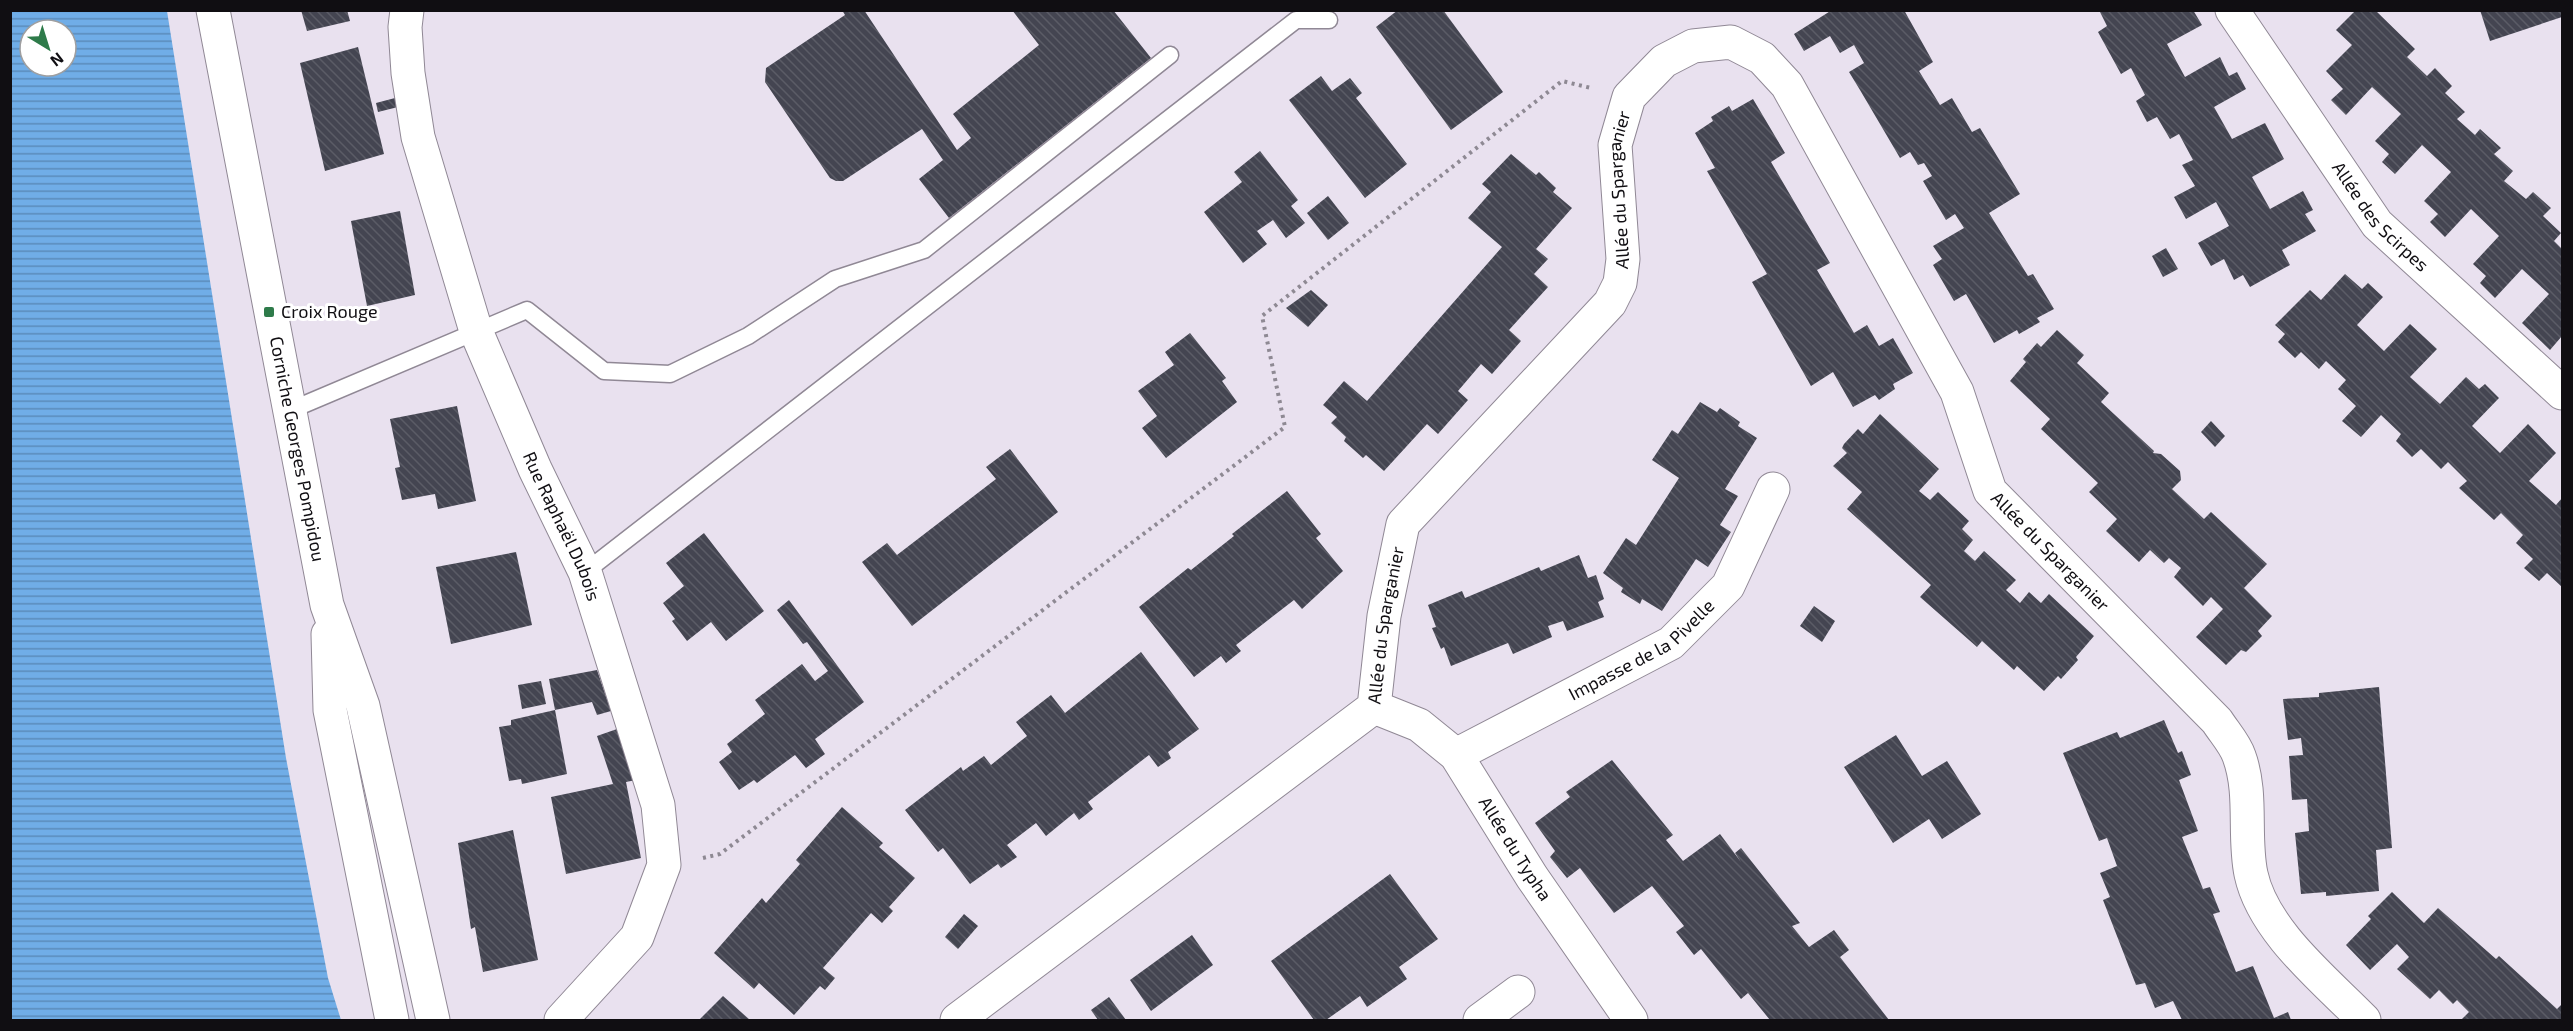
<svg xmlns="http://www.w3.org/2000/svg" width="2573" height="1031" viewBox="0 0 2573 1031" font-family="'Exo 2',sans-serif">
	<style>
		.water { fill: url(#water-rules); fill-rule: evenodd }
		.building { fill: url(#building-back-hatch) }
		.lines { fill: none; stroke-linecap: round; stroke-linejoin: round }
		.service-casing { stroke: #908895; stroke-width: 19 }
		.minor-casing { stroke: #908895; stroke-width: 35 }
		.secondary-casing { stroke: #908895; stroke-width: 35 }
		.path { stroke: #8e8993; stroke-width: 4; stroke-dasharray: 3 4.5; stroke-linecap: butt }
		.service { stroke: #fff; stroke-width: 16 }
		.minor { stroke: #fff; stroke-width: 33 }
		.secondary { stroke: #fff; stroke-width: 33 }
		.poi-dot { fill: #2e7b4a; stroke: #fff; stroke-width: 2 }
		.labels { text-anchor: middle; stroke-width: 6; stroke-linejoin: round; paint-order: stroke }
		.street-label { font-size: 18px; fill: #100e12; stroke: #fff }
		.poi-label { font-size: 18px; fill: #100e12; stroke: #fff; text-anchor: start }
	</style>
	<defs>
		<pattern id="water-rules" width="6" height="5" patternUnits="userSpaceOnUse" patternTransform="scale(1.5)"><rect width="6" height="5" fill="#70ade7"/><path d="M0 2.5h6" fill="none" stroke="#5b8bba"/></pattern>
		<pattern id="building-back-hatch" width="6" height="6" patternUnits="userSpaceOnUse" patternTransform="scale(1.5)"><rect width="6" height="6" fill="#444551"/><path d="M-1 5l2 2M0 0l6 6M5-1l2 2" fill="none" stroke="#5b5c66"/></pattern>
	</defs>
	<rect width="100%" height="100%" fill="#e9e1ef"/>
	<path class="water" d="M10,11H167L286,758L328,978L341,1020H11ZM30,30H66V66H30Z"/>
	<g class="building">
		<path d="M301,10H347L350,21L307,31Z"/>
		<path d="M842,10H864L957,150L971,138L953,114L1039,45L1012,10H1113L1151,58L949,218L919,179L943,160L922,129L843,181H836L830,178L765,82L766,68L845,15Z"/>
		<path d="M1398,10H1443L1503,92L1451,130L1376,27Z"/>
		<path d="M1832,10H1904L1933,62L1919,71L1940,105L1952,98L1972,132L1980,128L2020,194L1989,213L2028,276L2033,274L2054,309L2037,318L2040,322L2019,334L2017,330L1994,343L1966,294L1954,301L1933,265L1942,259L1933,246L1964,228L1955,214L1946,220L1923,181L1932,176L1924,163L1918,165L1910,152L1900,158L1860,90L1849,72L1864,63L1854,45L1840,53L1830,36L1804,51L1794,34Z"/>
		<path d="M2099,10H2193L2202,25L2167,44L2185,77L2220,57L2229,76L2237,72L2246,89L2214,107L2232,139L2265,123L2284,159L2252,177L2270,209L2303,191L2313,210L2305,214L2316,231L2282,250L2290,265L2250,287L2243,275L2234,280L2224,259L2211,266L2198,243L2229,226L2216,202L2186,219L2174,197L2195,186L2182,165L2193,160L2179,134L2170,139L2157,117L2147,122L2136,101L2145,95L2131,68L2121,74L2098,32L2107,26Z"/>
		<path d="M2356,10H2375L2415,49L2407,57L2427,76L2435,68L2452,86L2445,93L2465,112L2457,119L2475,135L2480,129L2501,148L2494,154L2513,171L2504,181L2526,199L2533,192L2551,208L2543,216L2561,233L2554,241L2562,249V336L2550,350L2522,323L2549,294L2522,269L2495,298L2480,283L2486,276L2473,264L2499,236L2471,209L2445,237L2430,222L2438,214L2424,201L2451,172L2422,145L2395,174L2382,162L2389,154L2375,141L2401,114L2372,87L2346,115L2331,100L2343,89L2326,71L2352,45L2336,30Z"/>
		<path d="M2480,10H2562V17L2490,41Z"/>
		<path d="M358,47L384,154L325,171L300,63Z"/>
		<path d="M1321,76L1332,91L1350,78L1362,93L1356,98L1407,164L1365,198L1289,100Z"/>
		<path d="M395,98L398,107L378,112L376,103Z"/>
		<path d="M1753,99L1785,153L1771,162L1830,263L1817,270L1854,333L1867,325L1879,346L1893,338L1913,373L1893,384L1895,389L1879,400L1875,395L1853,407L1833,372L1811,386L1752,282L1767,274L1707,171L1715,168L1695,133L1713,121L1711,117L1729,106L1732,111Z"/>
		<path d="M1260,151L1298,200L1291,206L1305,223L1286,238L1273,220L1257,231L1267,244L1243,263L1204,212L1242,182L1234,172Z"/>
		<path d="M1511,154L1536,175L1539,172L1556,188L1553,192L1572,208L1536,249L1548,259L1534,274L1548,287L1509,330L1521,341L1492,374L1481,364L1458,391L1468,400L1438,434L1427,424L1384,471L1366,455L1363,458L1344,441L1346,437L1331,423L1337,417L1323,405L1344,381L1367,401L1502,247L1468,218L1491,192L1482,184Z"/>
		<path d="M1328,196L1349,223L1328,240L1307,213Z"/>
		<path d="M400,211L415,295L367,306L351,221Z"/>
		<path d="M2166,248L2178,269L2163,277L2152,256Z"/>
		<path d="M2345,274L2362,289L2368,283L2383,297L2357,325L2384,351L2410,324L2437,349L2410,377L2440,404L2466,377L2479,389L2485,384L2499,398L2472,426L2500,453L2528,424L2556,453L2529,481L2556,505L2562,498V587L2547,573L2539,581L2524,568L2533,559L2516,543L2523,535L2501,513L2494,520L2459,488L2467,481L2448,462L2441,469L2421,449L2412,457L2396,441L2401,434L2381,415L2361,437L2342,421L2356,406L2338,389L2346,380L2326,361L2319,369L2301,352L2295,358L2278,342L2285,334L2275,325L2310,290L2321,300Z"/>
		<path d="M1311,290L1328,305L1308,327L1286,308Z"/>
		<path d="M2057,330L2084,355L2077,363L2109,393L2101,402L2154,451L2153,453L2161,454L2180,471L2181,480L2172,489L2204,519L2211,512L2267,564L2244,588L2272,616L2258,631L2262,636L2246,652L2241,650L2226,665L2196,637L2223,609L2211,597L2203,606L2174,577L2181,568L2169,558L2164,563L2150,550L2139,562L2106,531L2117,519L2089,492L2098,483L2041,429L2050,419L2010,381L2026,362L2023,359L2037,343L2041,347Z"/>
		<path d="M1190,333L1226,378L1222,381L1237,402L1166,458L1142,428L1157,416L1138,391L1174,365L1165,352Z"/>
		<path d="M1700,402L1717,412L1720,408L1740,422L1738,426L1757,438L1725,489L1738,496L1720,525L1731,532L1708,567L1696,559L1662,611L1642,599L1640,604L1621,592L1623,588L1603,573L1626,538L1636,545L1679,478L1652,460L1672,430L1678,434Z"/>
		<path d="M457,406L476,501L438,509L435,494L402,500L395,468L400,467L390,419Z"/>
		<path d="M1880,414L1939,469L1919,491L1930,500L1938,492L1969,521L1962,529L1973,540L1964,551L1975,561L1984,551L2016,580L2006,590L2020,603L2029,592L2041,603L2049,594L2094,636L2076,657L2078,660L2061,679L2058,676L2044,691L2017,666L2014,670L1982,641L1977,647L1920,597L1931,585L1847,509L1862,492L1833,466L1847,453L1842,448L1844,444L1858,429L1863,434Z"/>
		<path d="M2211,421L2225,436L2215,447L2201,432Z"/>
		<path d="M1010,449L1058,512L912,626L862,562L887,543L897,555L996,479L986,467Z"/>
		<path d="M1287,491L1321,534L1316,538L1343,571L1302,609L1294,600L1236,645L1241,651L1226,663L1221,656L1194,677L1139,607L1188,568L1191,570L1234,536L1232,534Z"/>
		<path d="M704,533L764,611L726,641L711,622L687,641L672,621L675,619L663,603L684,586L666,563Z"/>
		<path d="M516,552L532,625L451,644L436,567Z"/>
		<path d="M1579,555L1588,578L1596,575L1604,599L1598,602L1604,617L1567,631L1563,621L1548,626L1552,637L1513,654L1508,643L1451,666L1444,647L1441,649L1432,628L1436,627L1428,605L1462,591L1465,598L1539,567L1541,571Z"/>
		<path d="M789,600L864,702L815,739L825,754L806,768L795,755L757,783L754,780L739,790L719,762L732,752L727,744L765,714L755,700L802,664L815,681L828,671L807,642L803,644L777,610Z"/>
		<path d="M1814,606L1835,621L1822,642L1800,626Z"/>
		<path d="M1141,652L1199,729L1168,752L1171,758L1158,767L1149,755L1088,802L1093,809L1079,820L1074,813L1046,836L1036,823L1007,845L1017,857L1001,868L998,864L970,884L943,848L938,852L905,810L961,767L963,771L984,756L991,765L1027,736L1016,722L1051,695L1065,713Z"/>
		<path d="M597,670L611,711L597,715L592,702L555,710L549,679Z"/>
		<path d="M541,681L546,704L522,709L518,685Z"/>
		<path d="M2379,687L2392,848L2376,850L2379,891L2326,896V892L2301,894L2295,833L2309,831L2307,799L2292,800L2289,756L2303,755L2301,738L2288,740L2283,699L2319,697V693Z"/>
		<path d="M555,710L567,774L522,784L521,779L509,781L499,727L511,725V720Z"/>
		<path d="M2164,720L2178,753L2182,751L2191,775L2179,780L2198,831L2182,837L2203,889L2210,887L2220,912L2213,914L2236,972L2253,966L2274,1018L2288,1012L2291,1020H2182L2173,1001L2155,1008L2145,983L2136,985L2103,900L2110,897L2100,873L2117,866L2107,838L2099,841L2063,753L2117,732L2120,738Z"/>
		<path d="M617,729L636,780L626,782L641,858L566,874L551,797L613,784L597,736Z"/>
		<path d="M1896,735L1922,776L1947,761L1981,814L1942,839L1929,819L1893,843L1844,767Z"/>
		<path d="M1612,760L1673,835L1666,840L1683,861L1720,834L1741,862L1735,853L1741,848L1800,923L1792,926L1809,947L1834,930L1849,950L1840,957L1889,1020H1770L1748,993L1741,999L1701,949L1694,955L1676,932L1684,926L1652,886L1614,913L1580,868L1567,878L1550,857L1555,851L1535,823L1570,797L1566,792Z"/>
		<path d="M842,807L883,843L879,847L915,878L889,907L893,911L882,923L871,913L823,968L835,978L825,990L820,986L794,1015L759,983L754,989L714,953L762,898L766,903L800,864L796,860Z"/>
		<path d="M513,830L538,960L483,972L475,927L471,929L458,843Z"/>
		<path d="M1390,874L1438,939L1399,967L1407,979L1367,1007L1360,996L1326,1020H1314L1271,961Z"/>
		<path d="M2392,892L2424,923L2438,908L2496,959L2499,956L2557,1009L2562,1004V1020H2461L2469,1012L2457,1000L2453,1004L2439,990L2430,999L2397,969L2409,957L2397,944L2370,970L2346,945L2371,919L2368,916Z"/>
		<path d="M964,914L978,926L958,949L945,937Z"/>
		<path d="M1192,935L1213,965L1151,1011L1130,980Z"/>
		<path d="M723,996L750,1020H699Z"/>
		<path d="M1109,997L1126,1020H1098L1091,1010Z"/>
	</g>
	<g class="lines">
		<defs>
			<g id="service">
				<path d="M291,410L527,310L604,371L670,374L748,336L835,279L924,250L1170,55"/>
				<path d="M585,572L1296,20H1329"/>
			</g>
			<g id="minor">
				<path id="s1" d="M407,10L405,27L408,73L418,137L476,331L535,469L585,572L658,805L664,865L637,937L561,1020"/>
				<path id="s2" d="M2232,10L2377,224L2562,393"/>
				<path id="s3" d="M1374,707L1419,725L1456,755L1532,877L1631,1020"/>
				<path id="s4" d="M1456,755L1671,643L1728,586L1773,489"/>
				<path id="s5" d="M957,1020L1374,707L1384,616L1403,524L1610,303L1620,283L1623,259L1615,145L1629,97L1664,61L1693,46L1731,42L1762,58L1787,85L1957,392L1990,491L2217,721C2224,732 2235,744 2239,756C2253,794 2243,836 2251,874C2263,931 2325,980 2364,1020"/>
				<path d="M1480,1020L1518,992"/>
			</g>
			<g id="secondary">
				<path id="s6" d="M213,10L327,605L363,706L433,1020"/>
				<path d="M328,634L330,710L392,1020"/>
			</g>
		</defs>
		<use href="#service" class="service-casing"/>
		<use href="#minor" class="minor-casing"/>
		<use href="#secondary" class="secondary-casing"/>
		<path class="path" d="M703,858L720,854L1285,427L1262,316L1562,81L1591,88"/>
		<use href="#service" class="service"/>
		<use href="#minor" class="minor"/>
		<use href="#secondary" class="secondary"/>
	</g>
	<rect class="poi-dot" x="263" y="306" width="12" height="12" rx="3"/>
	<g class="labels">
		<g class="street-label">
			<text dy="6" stroke="none"><textPath href="#s5" startOffset="1126">Allée du Sparganier</textPath></text>
			<text dy="6" stroke="none"><textPath href="#s2" startOffset="255">Allée des Scirpes</textPath></text>
			<text dy="6" stroke="none"><textPath href="#s6" startOffset="447">Corniche Georges Pompidou</textPath></text>
			<text dy="6" stroke="none"><textPath href="#s1" startOffset="544">Rue Raphaël Dubois</textPath></text>
			<text dy="6" stroke="none"><textPath href="#s5" startOffset="1954">Allée du Sparganier</textPath></text>
			<text dy="6" stroke="none"><textPath href="#s5" startOffset="604">Allée du Sparganier</textPath></text>
			<text dy="6" stroke="none"><textPath href="#s4" startOffset="214">Impasse de la Pivelle</textPath></text>
			<text dy="6" stroke="none"><textPath href="#s3" startOffset="207">Allée du Typha</textPath></text>
		</g>
		<g class="poi-label">
			<text x="281" y="318">Croix Rouge</text>
		</g>
	</g>
	<rect width="2573" height="1031" fill="none" stroke="#100e12" stroke-width="24"/>
	<g transform="translate(48 48) rotate(142)"><circle r="28" fill="#ffffff" stroke="#9f9fa0" stroke-width="1.5"/>
	<path d="M0-4.5L10 22L0 15L-10 22Z" fill="#2e7b4a"/>
	<text y="-9" font-size="16" font-weight="bold" text-anchor="middle" fill="#100e12">N</text>
	</g>
</svg>
